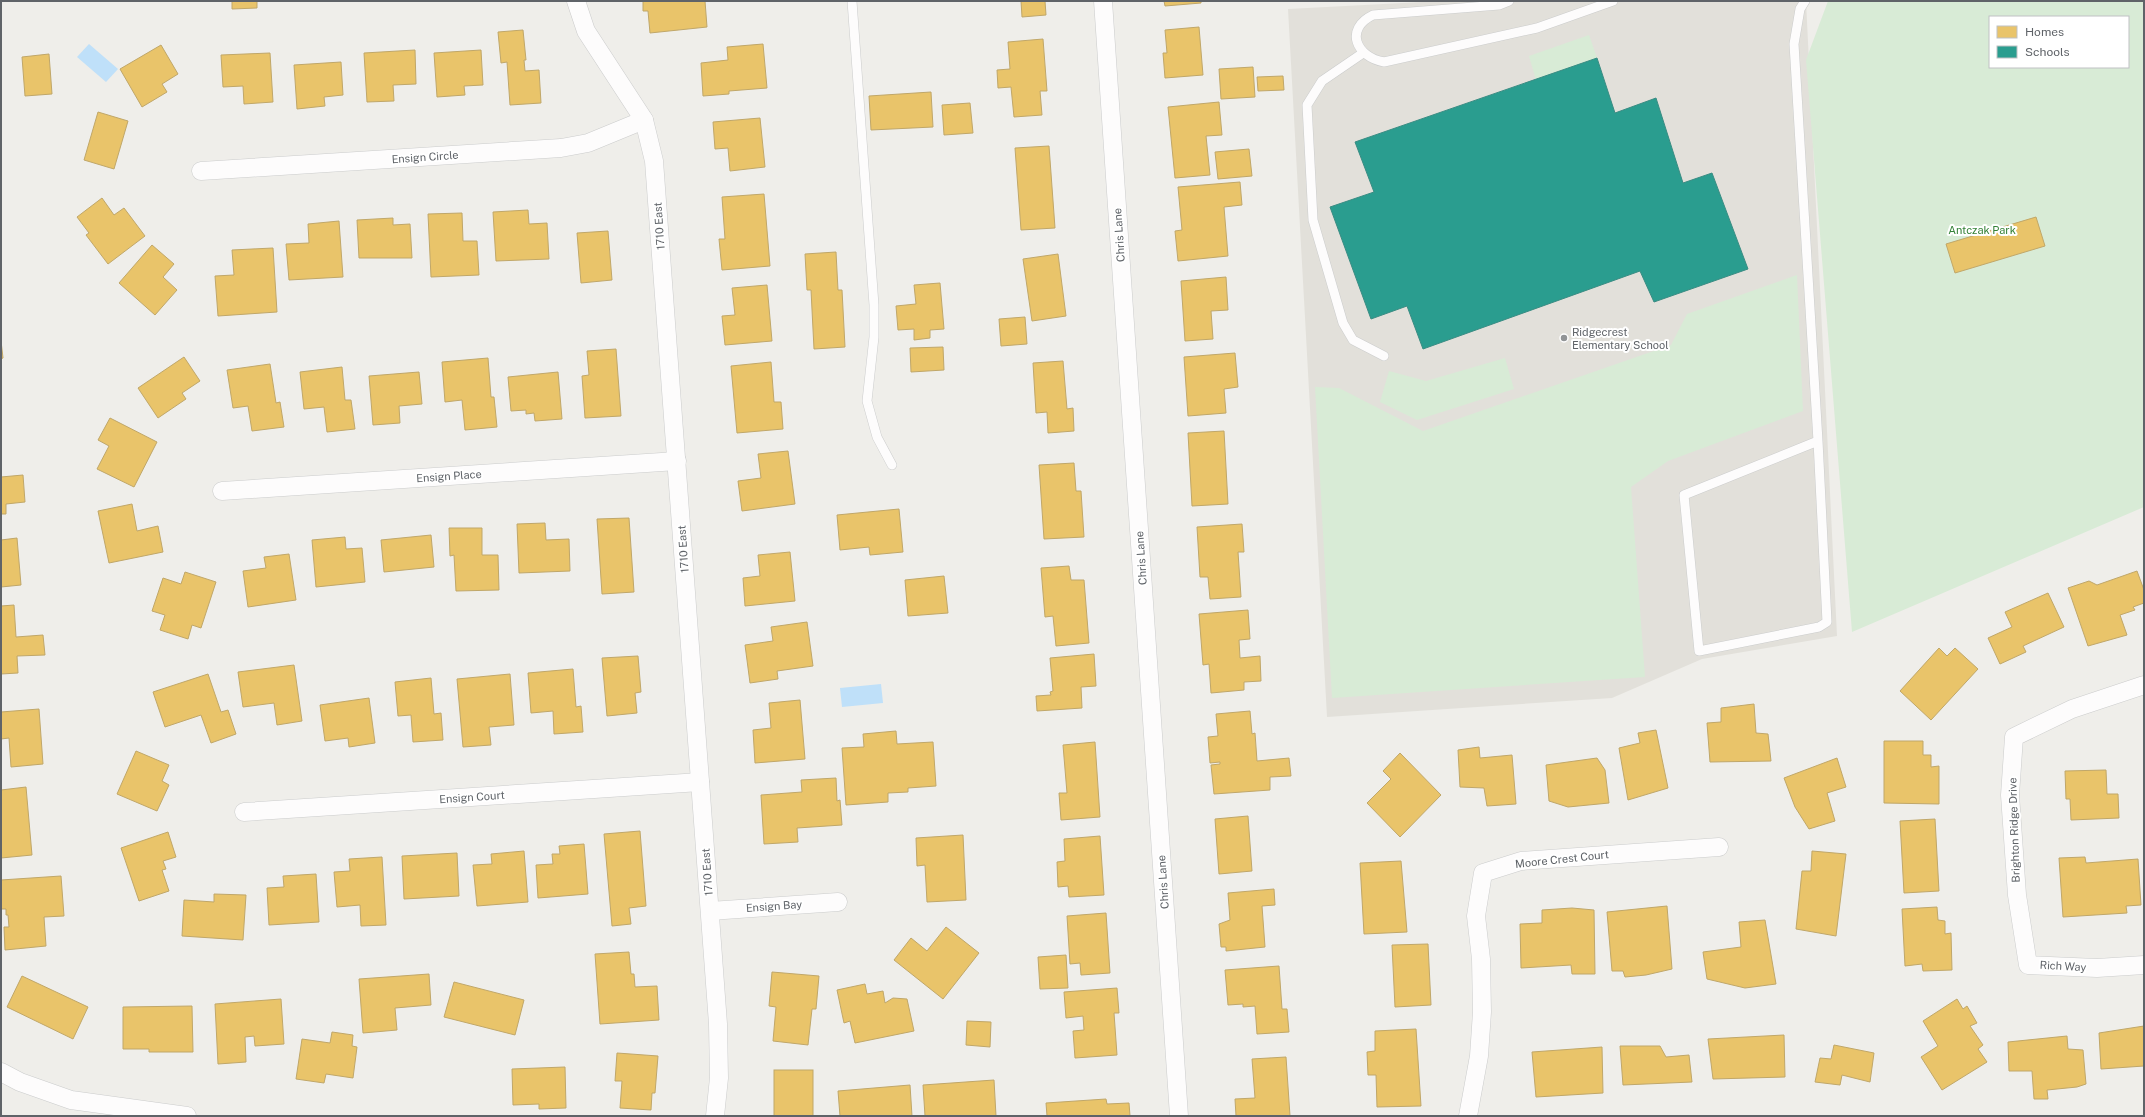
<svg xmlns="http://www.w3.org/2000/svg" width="2145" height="1117" viewBox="0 0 2145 1117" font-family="'Public Sans',sans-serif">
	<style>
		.education { fill: #e2e0da }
		.green { fill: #d8ebd6; fill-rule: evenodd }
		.water { fill: #bfe0f9 }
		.homes { fill: #e9c46a; stroke: #c0a769 }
		.schools { fill: #2a9d8f; stroke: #3a8c83 }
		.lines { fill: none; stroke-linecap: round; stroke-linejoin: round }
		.service-casing { stroke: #cbcccc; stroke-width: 10 }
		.minor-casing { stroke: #cbcccc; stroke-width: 19 }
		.service { stroke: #fdfcfc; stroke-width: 9 }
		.minor { stroke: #fdfcfc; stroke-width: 18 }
		.poi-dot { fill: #919496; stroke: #fff; stroke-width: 1.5 }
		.labels { text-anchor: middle; stroke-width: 4; stroke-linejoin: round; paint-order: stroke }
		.street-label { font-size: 11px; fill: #5f6368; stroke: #fff }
		.park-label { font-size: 11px; fill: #348238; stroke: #fff }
		.poi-label { font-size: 11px; fill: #5f6368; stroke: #fff; text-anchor: start }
	</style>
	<rect width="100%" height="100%" fill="#efeeea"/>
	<path class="education" d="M1441,1H1806L1837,636L1702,659L1612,698L1327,717L1288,9Z"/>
	<g class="green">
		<path d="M1828,1H2144V507L1852,632L1806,60ZM1990,17H2128V67H1990Z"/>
		<path d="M1589,35L1597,58L1536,80L1529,56Z"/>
		<path d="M1797,275L1803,411L1668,461L1631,487L1645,677L1332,698L1315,387L1339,388L1423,431L1671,345L1687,314Z"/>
		<path d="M1505,358L1514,389L1417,420L1380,402L1389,371L1426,381Z"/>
	</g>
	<g class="water">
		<path d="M89,44L118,69L106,82L77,57Z"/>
		<path d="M881,684L883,703L842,707L840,688Z"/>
	</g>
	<g class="homes">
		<path d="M232,1H257V8L232,9Z"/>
		<path d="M643,1H705L707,27L650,33L648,11H643Z"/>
		<path d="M1021,1H1045L1046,15L1022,17Z"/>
		<path d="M1164,1H1201V3L1165,6Z"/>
		<path d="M1199,27L1203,75L1165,78L1163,53H1167L1165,30Z"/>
		<path d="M523,30L526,60H524L525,71L539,70L541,103L510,105L507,62L501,63L498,32Z"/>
		<path d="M1043,39L1047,91H1040L1042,115L1014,117L1011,87L998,88L997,70L1010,69L1008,42Z"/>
		<path d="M763,44L767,88L729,91V94L703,96L701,63L728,60L727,47Z"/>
		<path d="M161,45L178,74L162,84L167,92L142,107L120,69Z"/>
		<path d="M415,50L416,84L393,85L394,101L367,102L364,53Z"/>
		<path d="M481,50L483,85L464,86L465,95L437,97L434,53Z"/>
		<path d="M270,53L273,102L244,104L243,86L223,87L221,55Z"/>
		<path d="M49,54L52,94L25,96L22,57Z"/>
		<path d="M341,62L343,95L324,97L325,106L297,109L294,65Z"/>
		<path d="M1253,67L1255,97L1221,99L1219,69Z"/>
		<path d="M1283,76L1284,90L1258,91L1257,77Z"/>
		<path d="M931,92L933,127L871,130L869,96Z"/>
		<path d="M1219,102L1222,135L1206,136L1210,175L1175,178L1168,107Z"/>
		<path d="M970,103L973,133L944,135L942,105Z"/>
		<path d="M98,112L128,121L114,169L84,160Z"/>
		<path d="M760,118L765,167L730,171L728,148L715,149L713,122Z"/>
		<path d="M1049,146L1055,228L1021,230L1015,148Z"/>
		<path d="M1249,149L1252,176L1218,179L1215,152Z"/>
		<path d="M1240,182L1242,205L1224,207L1228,256L1178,261L1175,231L1182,230L1178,187Z"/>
		<path d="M764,194L770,266L722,270L719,239H725L722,197Z"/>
		<path d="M102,198L114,215L124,208L145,236L108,264L86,235L89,233L77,217Z"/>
		<path d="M528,210L529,224L547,223L549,259L496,261L493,212Z"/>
		<path d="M462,213L463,241H477L479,275L431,277L428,214Z"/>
		<path d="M2036,217L2045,246L1955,273L1946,244Z"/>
		<path d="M393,218V225L410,224L412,258H359L357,220Z"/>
		<path d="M339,221L343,277L289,280L286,244L309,243L308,224Z"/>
		<path d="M608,231L612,280L581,283L577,233Z"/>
		<path d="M152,245L174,264L163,277L177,290L155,315L119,283Z"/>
		<path d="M273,248L277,312L218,316L215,276L234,275L232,250Z"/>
		<path d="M836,252L838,290H842L845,347L814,349L811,290H807L805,254Z"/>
		<path d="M1058,254L1066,316L1032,321L1023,259Z"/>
		<path d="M1226,277L1228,310L1211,311L1213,339L1185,341L1181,281Z"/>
		<path d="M940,283L944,329L930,330V338L914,340V329L898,330L896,306L916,304L914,285Z"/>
		<path d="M767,285L772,341L725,345L722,316L735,315L732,288Z"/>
		<path d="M1025,317L1027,344L1001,346L999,319Z"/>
		<path d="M1,341L3,358L1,359Z"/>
		<path d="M943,347L944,370L911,372L910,348Z"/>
		<path d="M616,349L621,416L585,418L582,376L589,375L587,351Z"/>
		<path d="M1235,353L1238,387L1224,389L1226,413L1188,416L1184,357Z"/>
		<path d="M184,357L200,381L182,393L186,399L158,418L138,388Z"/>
		<path d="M488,358L491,397H494L497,427L465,430L462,400L445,402L442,362Z"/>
		<path d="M1063,361L1067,409L1073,408L1074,431L1048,433L1047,412L1036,413L1033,363Z"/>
		<path d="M771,362L774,402H781L783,429L737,433L731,366Z"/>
		<path d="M270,364L276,403L280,402L284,427L252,431L248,406L233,408L227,370Z"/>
		<path d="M342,367L345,400H351L355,429L327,432L324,407L304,409L300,372Z"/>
		<path d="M419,372L422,404L399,406L400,423L373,425L369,376Z"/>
		<path d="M558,372L562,419L535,421L534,413L526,414V410L511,411L508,377Z"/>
		<path d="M110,418L157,442L134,487L97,469L109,446L98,440Z"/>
		<path d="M1224,431L1228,504L1192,506L1188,433Z"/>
		<path d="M788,451L795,504L742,511L738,481L761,478L758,454Z"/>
		<path d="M1074,463L1076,491H1081L1084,537L1044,539L1039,465Z"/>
		<path d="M23,475L25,502L6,504V514H1V477Z"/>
		<path d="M132,504L137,531L158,526L163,552L109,563L98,511Z"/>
		<path d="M899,509L903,552L870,555L869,547L840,550L837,515Z"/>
		<path d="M629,518L634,592L602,594L597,519Z"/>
		<path d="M545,523L546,540L569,539L570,571L519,573L517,524Z"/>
		<path d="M1242,524L1244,552H1238L1241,597L1210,599L1208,577H1200L1197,527Z"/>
		<path d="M449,528H482V555H498L499,590L456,591L454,555L450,556Z"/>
		<path d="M431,535L434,567L384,572L381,540Z"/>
		<path d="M345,537L346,549L362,548L365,582L316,587L312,540Z"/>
		<path d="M17,538L21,585L1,587V540Z"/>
		<path d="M790,552L795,601L745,606L743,578L760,576L758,555Z"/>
		<path d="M289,554L296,600L248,607L243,571L266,568L264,557Z"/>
		<path d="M1069,566L1071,580H1084L1089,643L1056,646L1053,616L1045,617L1041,568Z"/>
		<path d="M2137,571L2144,590V603L2133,607L2135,610L2120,615L2127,635L2088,646L2068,588L2089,581L2097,585Z"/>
		<path d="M185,572L216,582L201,628L192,625L188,639L160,630L165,615L152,611L163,578L181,584Z"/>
		<path d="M944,576L948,613L908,616L905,580Z"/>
		<path d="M2048,593L2064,627L2023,646L2026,652L2000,664L1988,638L2012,627L2005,612Z"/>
		<path d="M14,605L16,637L43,635L45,655L17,656L18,673L1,674V606Z"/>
		<path d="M1248,610L1250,639L1239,640L1240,658L1260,656L1261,681L1244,682V690L1211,693L1209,664L1203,665L1199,614Z"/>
		<path d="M807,622L813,666L777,671L778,679L750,683L745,645L773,641L771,627Z"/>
		<path d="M1939,648L1947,656L1955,648L1978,669L1931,720L1900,691Z"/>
		<path d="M1094,654L1096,686L1081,687L1082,708L1037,711L1036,696L1051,695L1050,692L1053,691L1050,658Z"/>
		<path d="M638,656L641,692L635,693L637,713L607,716L602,658Z"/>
		<path d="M294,665L302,721L277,725L274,703L243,707L238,672Z"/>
		<path d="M573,669L576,707L581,706L583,732L554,734L553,711L531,713L528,673Z"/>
		<path d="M208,674L221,712L228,710L236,734L211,743L201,715L165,727L153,692Z"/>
		<path d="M510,674L514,725L489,727L491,745L463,747L457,679Z"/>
		<path d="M431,678L434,714L441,713L443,740L413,742L411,715L398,716L395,682Z"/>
		<path d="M369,698L375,743L349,747L348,738L325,741L320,705Z"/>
		<path d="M800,700L805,759L755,763L753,730L771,728L769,703Z"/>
		<path d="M1754,704L1756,733L1768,734L1771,761L1710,762L1707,723L1721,722V708Z"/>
		<path d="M39,709L43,764L11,767L9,738L1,739V712Z"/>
		<path d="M1250,711L1252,734L1255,733L1257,761L1289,758L1291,776L1270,777V790L1214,794L1211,765L1220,764V762L1210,763L1208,737L1218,736L1216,714Z"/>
		<path d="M1656,730L1668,788L1628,800L1619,748L1640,743L1638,733Z"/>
		<path d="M896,731L897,744L933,742L936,786L908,788V792L888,793V802L846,805L842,748L864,747L863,734Z"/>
		<path d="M1884,741H1923V755H1931V767L1939,766V804L1884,803Z"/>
		<path d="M1095,742L1100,817L1061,820L1059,793H1067L1063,745Z"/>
		<path d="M1479,747L1480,758L1512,755L1516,804L1487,806L1484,788L1460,787L1458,750Z"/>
		<path d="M136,751L169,765L162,781L169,785L157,811L117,794Z"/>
		<path d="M1400,753L1441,795L1400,837L1367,803L1391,779L1383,771Z"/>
		<path d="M1597,758L1605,770L1609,803L1568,807L1549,801L1546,765Z"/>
		<path d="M1837,758L1846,787L1827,793L1835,821L1809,829L1795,807L1784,778Z"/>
		<path d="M2106,770L2107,794H2118L2119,818L2071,820L2070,799H2066L2065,771Z"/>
		<path d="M836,778L837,801L840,800L842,825L797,828L798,842L764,844L761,795L802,792L801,780Z"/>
		<path d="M26,787L32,855L1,858V790Z"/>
		<path d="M1248,816L1252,871L1219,874L1215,819Z"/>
		<path d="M1935,819L1939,891L1904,893L1900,821Z"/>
		<path d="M640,831L646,906L629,908L631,924L612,926L604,834Z"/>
		<path d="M168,832L176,857L163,861L166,869L162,870L169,891L139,901L121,848Z"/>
		<path d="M963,835L966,900L927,902L925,865L917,866L916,838Z"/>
		<path d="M1100,836L1104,895L1069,897L1068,886L1058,887L1057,862L1065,861L1064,839Z"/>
		<path d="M584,844L588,894L538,898L536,865L553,864L552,854H560L559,846Z"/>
		<path d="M524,851L528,902L477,906L473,865L492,864L491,854Z"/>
		<path d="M1812,851L1846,854L1836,936L1796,929L1802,871H1811Z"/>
		<path d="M457,853L459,896L404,899L402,856Z"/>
		<path d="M382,857L386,925L361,926L360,905L337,907L334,872L350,871L349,859Z"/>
		<path d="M2085,857L2086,863L2138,859L2141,905L2126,906L2127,913L2063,917L2059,858Z"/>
		<path d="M1401,861L1407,932L1364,934L1360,863Z"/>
		<path d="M316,874L319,922L269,925L267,888L284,887L283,876Z"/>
		<path d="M61,876L64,916L44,917L46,946L5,950L4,927H9L8,915H6V909H1V880Z"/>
		<path d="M1274,889L1275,905L1262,906L1265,947L1226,951V947H1221L1219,924L1230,920L1228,893Z"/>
		<path d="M214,894L246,895L243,940L182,936L184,900L214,902Z"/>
		<path d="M1667,906L1672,969L1646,975L1625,977L1623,971H1612L1607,912Z"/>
		<path d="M1937,907L1938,920L1945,921V934L1951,933L1952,970L1923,971L1922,964L1905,966L1902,909Z"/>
		<path d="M1572,908L1594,910L1595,974H1572L1571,965L1521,968L1520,924L1542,923V910Z"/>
		<path d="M1106,913L1110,973L1081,975L1080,963L1070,964L1067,916Z"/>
		<path d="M1765,920L1776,984L1745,988L1707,979L1703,952L1741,947L1739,922Z"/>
		<path d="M946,927L979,953L943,999L894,960L911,938L927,951Z"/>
		<path d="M1428,944L1431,1005L1395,1007L1392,945Z"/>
		<path d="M629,952L631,974H634L635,987L657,986L659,1020L600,1024L595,954Z"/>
		<path d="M1066,955L1068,988L1040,989L1038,957Z"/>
		<path d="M1279,966L1282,1009H1287L1289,1032L1257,1034L1255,1006L1243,1007V1004L1228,1005L1225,970Z"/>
		<path d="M772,972L819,976L816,1009H812L808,1045L773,1041L776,1007L769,1006Z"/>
		<path d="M429,974L431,1005L395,1008L397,1030L363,1033L359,979Z"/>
		<path d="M22,976L88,1007L73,1039L7,1007Z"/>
		<path d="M454,982L524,1000L515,1035L444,1017Z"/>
		<path d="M865,984L867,994L883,991L885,1003L893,998L907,999L914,1031L855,1043L850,1021L844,1023L837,990Z"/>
		<path d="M1117,988L1119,1013H1114L1117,1055L1075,1058L1073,1031L1084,1030L1083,1016L1066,1018L1064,992Z"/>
		<path d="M281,999L284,1044L255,1046L254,1036L245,1037L246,1062L218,1064L215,1004Z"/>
		<path d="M1957,999L1963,1009L1967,1006L1977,1023L1970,1026L1983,1045L1978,1049L1987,1062L1942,1090L1921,1057L1938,1046L1923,1021Z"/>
		<path d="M192,1006L193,1052H149V1049H123V1007Z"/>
		<path d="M967,1021L991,1022L990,1047L966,1045Z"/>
		<path d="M2144,1026V1066L2101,1069L2099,1033Z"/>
		<path d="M1416,1029L1421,1106L1377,1107L1376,1075H1368L1367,1052L1375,1051V1031Z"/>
		<path d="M332,1032L353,1035L352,1046L357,1047L353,1078L326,1074L324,1083L296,1079L302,1039L330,1043Z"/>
		<path d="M1784,1035L1785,1077L1713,1079L1708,1039Z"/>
		<path d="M2067,1036L2068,1049L2083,1050L2086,1084L2077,1087L2047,1090L2048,1099H2034L2032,1071H2009L2008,1042Z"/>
		<path d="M1834,1045L1874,1053L1870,1082L1842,1075L1840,1085L1815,1082L1820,1058L1831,1059Z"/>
		<path d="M1620,1046H1660L1666,1057L1689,1055L1692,1082L1623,1085Z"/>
		<path d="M1602,1047L1603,1093L1536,1097L1532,1052Z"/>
		<path d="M617,1053L658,1056L655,1093H652L651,1110L620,1108L622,1081H615Z"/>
		<path d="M1286,1057L1290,1116H1236L1235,1099L1255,1098L1252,1059Z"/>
		<path d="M565,1067L566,1108L539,1109V1104L513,1105L512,1069Z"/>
		<rect x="774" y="1070" width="39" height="46"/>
		<path d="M994,1080L996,1116H925L923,1085Z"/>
		<path d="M910,1085L912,1116H840L838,1091Z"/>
		<path d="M1106,1099L1107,1104L1129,1103L1130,1116H1047L1046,1103Z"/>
	</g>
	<path class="schools" d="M1597,58L1615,113L1656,98L1683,183L1712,173L1748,269L1654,302L1640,271L1423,349L1407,306L1371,319L1330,207L1374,192L1355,142Z"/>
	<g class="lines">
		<defs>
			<g id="service">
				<path d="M852,1L874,305V337L867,401L877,437L892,465"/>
				<path d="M1509,1L1499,5L1373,15C1344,29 1356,57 1384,62L1537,28L1613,1"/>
				<path d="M1805,1L1800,9L1794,44L1818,441L1827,622L1819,627L1699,651L1684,495L1818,441"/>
				<path d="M1363,53L1322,81L1307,105L1313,220L1343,323L1353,340L1384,356"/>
			</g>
			<g id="minor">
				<path d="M576,1L586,31L644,120L654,161L718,1024L719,1078L715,1116"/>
				<path d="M1103,1L1179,1116"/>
				<path d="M201,171L561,148L588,143L644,120"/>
				<path d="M222,491L677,461"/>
				<path d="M2144,685L2072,709L2014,737L2010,795L2017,895L2028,965L2097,968L2144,965"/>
				<path d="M244,812L700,782"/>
				<path d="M710,911L838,902"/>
				<path d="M1,1072L20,1082L71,1100L187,1116"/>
				<path d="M1468,1116L1479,1056L1482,1012L1481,959L1476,916L1483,873L1521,861L1719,847"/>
			</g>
		</defs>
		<use href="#service" class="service-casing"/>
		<use href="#minor" class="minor-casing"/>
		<use href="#service" class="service"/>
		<use href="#minor" class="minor"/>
	</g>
	<circle class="poi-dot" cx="1564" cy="338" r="4"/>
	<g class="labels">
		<g class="street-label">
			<text transform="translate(425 157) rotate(-4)" y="4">Ensign Circle</text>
			<text transform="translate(659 226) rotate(-94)" y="4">1710 East</text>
			<text transform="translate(1119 235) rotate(-94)" y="4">Chris Lane</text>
			<text transform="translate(449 476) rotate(-4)" y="4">Ensign Place</text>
			<text transform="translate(683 549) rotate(-94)" y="4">1710 East</text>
			<text transform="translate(1141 558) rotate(-94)" y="4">Chris Lane</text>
			<text transform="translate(472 797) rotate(-4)" y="4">Ensign Court</text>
			<text transform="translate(2014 830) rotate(-92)" y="4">Brighton Ridge Drive</text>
			<text transform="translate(1562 859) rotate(-6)" y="4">Moore Crest Court</text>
			<text transform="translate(707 872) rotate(-94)" y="4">1710 East</text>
			<text transform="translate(1163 882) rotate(-94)" y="4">Chris Lane</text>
			<text transform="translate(774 906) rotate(-4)" y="4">Ensign Bay</text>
			<text transform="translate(2063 966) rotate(3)" y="4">Rich Way</text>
		</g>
		<g class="park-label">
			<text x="1982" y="234">Antczak Park</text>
		</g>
		<g class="poi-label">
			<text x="1572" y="336">Ridgecrest<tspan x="1572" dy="13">Elementary School</tspan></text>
		</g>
	</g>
	<rect width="2145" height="1117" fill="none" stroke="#5f6368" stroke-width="4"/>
	<rect x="1989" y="16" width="140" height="52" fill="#ffffff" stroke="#bfc1c3"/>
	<rect x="1997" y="26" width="20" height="12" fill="#e9c46a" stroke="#bfc1c3"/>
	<text x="2025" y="36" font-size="12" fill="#5f6368">Homes</text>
	<rect x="1997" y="46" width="20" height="12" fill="#2a9d8f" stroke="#bfc1c3"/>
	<text x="2025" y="56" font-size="12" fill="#5f6368">Schools</text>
</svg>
